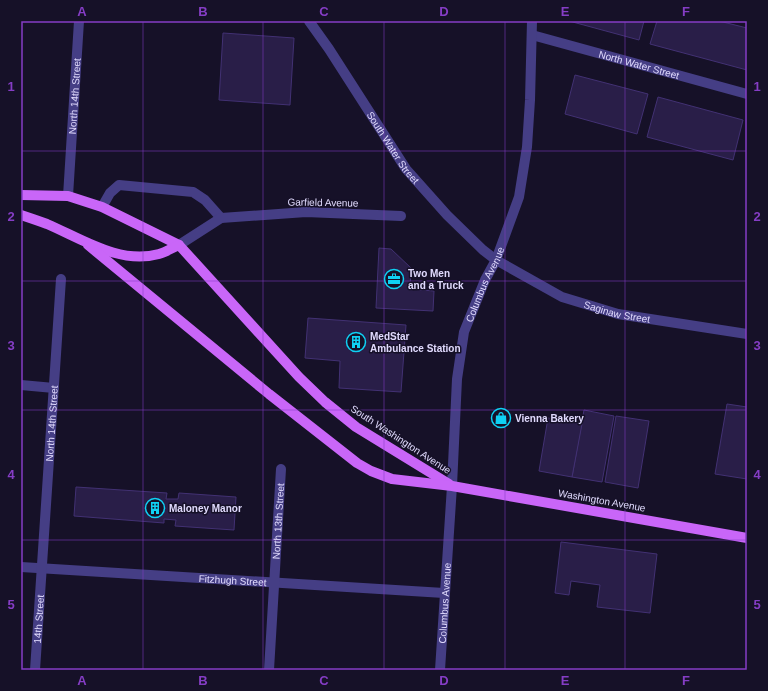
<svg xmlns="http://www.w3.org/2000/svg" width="768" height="691" viewBox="0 0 768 691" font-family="Helvetica,sans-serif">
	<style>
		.building { fill: #291e48; stroke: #423173 }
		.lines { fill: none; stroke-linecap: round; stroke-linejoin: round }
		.minor { stroke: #453e85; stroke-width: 10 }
		.major { stroke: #c966f8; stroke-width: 10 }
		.grid { fill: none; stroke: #853dc5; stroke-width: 1; stroke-opacity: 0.55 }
		.labels { text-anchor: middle; stroke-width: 3; stroke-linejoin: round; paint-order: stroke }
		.street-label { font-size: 10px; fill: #e0dafd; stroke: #161128 }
		.poi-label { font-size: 10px; font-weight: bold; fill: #e0dafd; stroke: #161128; text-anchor: start }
		.neatline { fill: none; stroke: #853dc5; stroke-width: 1.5 }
		.grid-label { font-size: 13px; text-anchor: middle; font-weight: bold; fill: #853dc5 }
	</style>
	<rect width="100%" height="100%" fill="#161128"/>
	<g class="building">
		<path d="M569,21H644L639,40Z"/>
		<path d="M657,21H719L747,28V70L650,44Z"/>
		<path d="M223,33L294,38L290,105L219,100Z"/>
		<path d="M575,75L648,94L637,134L565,114Z"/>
		<path d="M658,97L743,120L733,160L647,137Z"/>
		<path d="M379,248L391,249L411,268L410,289L434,291L433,311L376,308Z"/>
		<path d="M308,318L406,325L401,392L339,388L340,361L305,358Z"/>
		<path d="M727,404L747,407V479L715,474Z"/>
		<path d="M584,410L614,416L602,482L572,477Z"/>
		<path d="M616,416L649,421L638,488L605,482Z"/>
		<path d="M548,418L582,424L572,477L539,471Z"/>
		<path d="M76,487L167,493L166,499H178L179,493L236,497L234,530L175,526L176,520L164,519V523L74,516Z"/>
		<path d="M561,542L657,554L650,613L597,607L600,585L571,581L569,595L555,593Z"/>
	</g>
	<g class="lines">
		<g class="minor">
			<path id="s1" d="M309,21L329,49L406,169L447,215L483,250L496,260L562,297L618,314L747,334"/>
			<path id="s2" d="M532,35L747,94"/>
			<path id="s3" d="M68,196L79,21"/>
			<path d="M102,207L110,193L119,185L193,192L205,200L221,218"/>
			<path d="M179,245L221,218L306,212L401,216"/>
			<path d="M21,385L54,388"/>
			<path id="s4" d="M21,567L444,593"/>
			<path id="s5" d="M35,670L61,279"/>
			<path id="s6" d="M269,670L281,469"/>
			<path id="s7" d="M440,670L452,486L457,379L464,332L485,280L496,260L519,197L527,147L530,100L532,21"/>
		</g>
		<g class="major">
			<path d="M21,195L68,196L102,207L179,245L299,377L325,402L356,427L449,484"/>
			<path d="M21,215C30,218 39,221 47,224C82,239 120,265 159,254C166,252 172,248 179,245"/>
			<path d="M88,245L269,394L357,463L371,471L392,479L452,486L747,538"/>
		</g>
	</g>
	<path class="grid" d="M143,21V670M263,21V670M384,21V670M505,21V670M625,21V670M21,151H747M21,281H747M21,410H747M21,540H747"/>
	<defs>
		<symbol id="office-ring" viewBox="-11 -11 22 22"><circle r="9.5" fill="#161128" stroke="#0fd1f4" stroke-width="1.5"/><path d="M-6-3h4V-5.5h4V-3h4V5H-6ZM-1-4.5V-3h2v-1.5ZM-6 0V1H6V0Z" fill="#0fd1f4"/></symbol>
		<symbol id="building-ring" viewBox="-11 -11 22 22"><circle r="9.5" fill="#161128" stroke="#0fd1f4" stroke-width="1.5"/><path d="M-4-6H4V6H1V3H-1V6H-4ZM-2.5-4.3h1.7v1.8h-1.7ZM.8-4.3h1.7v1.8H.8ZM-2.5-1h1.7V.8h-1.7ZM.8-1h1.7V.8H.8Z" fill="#0fd1f4"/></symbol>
		<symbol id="shop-ring" viewBox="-11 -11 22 22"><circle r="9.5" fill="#161128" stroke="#0fd1f4" stroke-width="1.5"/><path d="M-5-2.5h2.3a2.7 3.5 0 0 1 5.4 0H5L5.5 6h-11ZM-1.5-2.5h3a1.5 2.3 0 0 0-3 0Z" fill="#0fd1f4"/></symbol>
	</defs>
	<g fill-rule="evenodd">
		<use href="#office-ring" x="383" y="268" width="22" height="22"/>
		<use href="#building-ring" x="345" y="331" width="22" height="22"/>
		<use href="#shop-ring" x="490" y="407" width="22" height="22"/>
		<use href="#building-ring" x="144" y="497" width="22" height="22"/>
	</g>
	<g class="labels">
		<g class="street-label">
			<text dy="4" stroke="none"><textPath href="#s2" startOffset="111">North Water Street</textPath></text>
			<text dy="4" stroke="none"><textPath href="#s3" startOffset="100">North 14th Street</textPath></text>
			<text dy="4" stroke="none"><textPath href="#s1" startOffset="152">South Water Street</textPath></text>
			<text transform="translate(323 202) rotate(1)" y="4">Garfield Avenue</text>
			<text dy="4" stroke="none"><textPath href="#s7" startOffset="391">Columbus Avenue</textPath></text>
			<text dy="4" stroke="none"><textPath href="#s1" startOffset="438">Saginaw Street</textPath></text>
			<text dy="4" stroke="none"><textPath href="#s5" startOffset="247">North 14th Street</textPath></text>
			<text transform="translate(401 439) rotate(33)" y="4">South Washington Avenue</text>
			<text transform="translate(602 500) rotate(10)" y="4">Washington Avenue</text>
			<text dy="4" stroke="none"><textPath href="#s6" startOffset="149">North 13th Street</textPath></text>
			<text dy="4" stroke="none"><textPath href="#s4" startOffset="212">Fitzhugh Street</textPath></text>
			<text dy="4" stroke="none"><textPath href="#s7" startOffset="67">Columbus Avenue</textPath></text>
			<text dy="4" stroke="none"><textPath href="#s5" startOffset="51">14th Street</textPath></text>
		</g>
		<g class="poi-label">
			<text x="408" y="277">Two Men<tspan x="408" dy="12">and a Truck</tspan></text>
			<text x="370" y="340">MedStar<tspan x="370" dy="12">Ambulance Station</tspan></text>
			<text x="515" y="422">Vienna Bakery</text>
			<text x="169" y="512">Maloney Manor</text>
		</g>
	</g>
	<rect width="768" height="691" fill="none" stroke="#161128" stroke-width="44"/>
	<rect x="22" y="22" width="724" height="647" class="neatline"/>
	<g class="grid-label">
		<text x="82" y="16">A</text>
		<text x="203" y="16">B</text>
		<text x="324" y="16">C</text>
		<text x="444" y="16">D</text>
		<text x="565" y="16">E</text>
		<text x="686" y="16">F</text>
		<text x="11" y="91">1</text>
		<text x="757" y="91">1</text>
		<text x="11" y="221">2</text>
		<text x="757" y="221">2</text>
		<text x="11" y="350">3</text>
		<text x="757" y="350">3</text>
		<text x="11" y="479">4</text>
		<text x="757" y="479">4</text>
		<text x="11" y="609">5</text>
		<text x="757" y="609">5</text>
		<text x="82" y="685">A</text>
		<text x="203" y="685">B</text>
		<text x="324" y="685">C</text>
		<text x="444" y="685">D</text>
		<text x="565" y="685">E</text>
		<text x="686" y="685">F</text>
	</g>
</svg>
